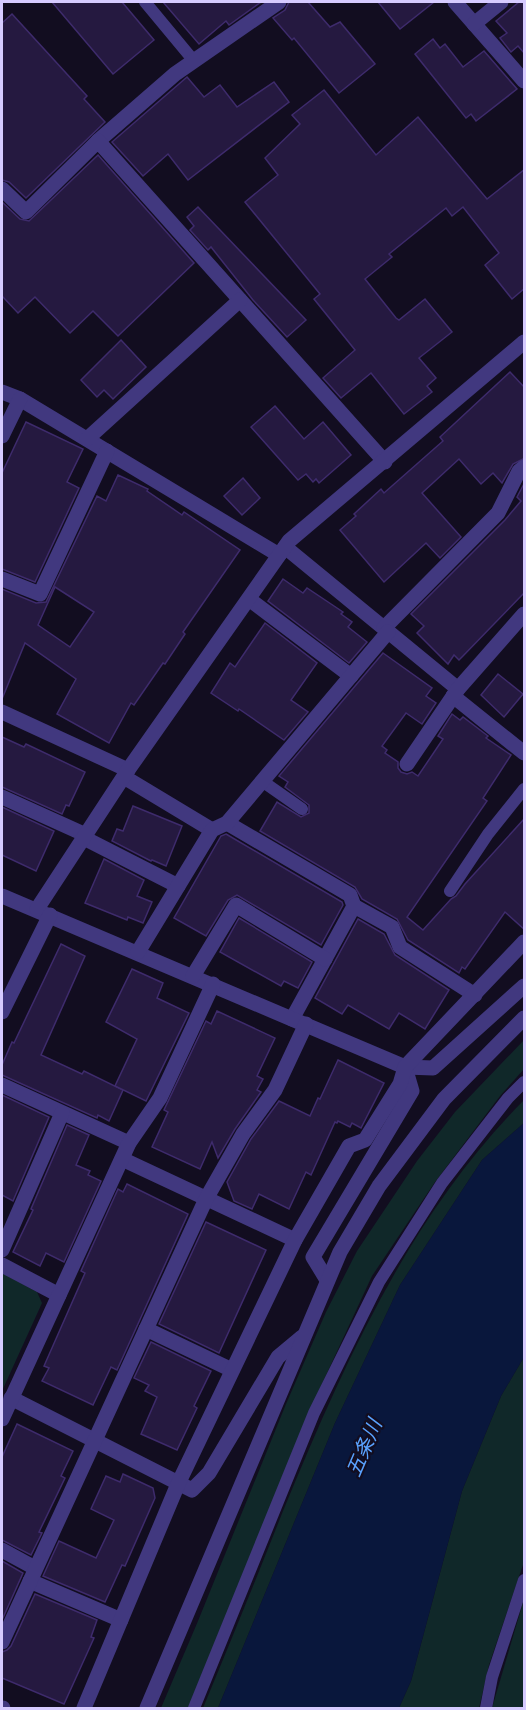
<svg xmlns="http://www.w3.org/2000/svg" width="526" height="1710" viewBox="0 0 526 1710" font-family="Montserrat,'Noto Sans JP',sans-serif">
	<style>
		.green { fill: #102829 }
		.water { fill: #09173c }
		.building { fill: #251940; stroke: #3e2b6c; stroke-width: 1.5; fill-rule: evenodd }
		.lines { fill: none; stroke-linecap: round; stroke-linejoin: round }
		.service { stroke: #41387f; stroke-width: 12 }
		.minor { stroke: #41387f; stroke-width: 15 }
		.labels { text-anchor: middle; stroke-width: 4.5; stroke-linejoin: round; paint-order: stroke }
		.water-label { font-size: 20px; font-style: italic; fill: #5aa2fe; stroke: #120d20 }
	</style>
	<rect width="100%" height="100%" fill="#120d20"/>
	<g class="green">
		<path d="M524,1040V1069L500,1096L435,1182L372,1276L308,1414L188,1708H161L198,1621L286,1404L326,1312L357,1251L417,1161L455,1112Z"/>
		<path d="M524,1100V1123L482,1160L400,1285L335,1423L218,1708H203C230,1643 257,1577 283,1511C344,1363 410,1215 524,1100Z"/>
		<path d="M2,1273L37,1292L42,1303L2,1391Z"/>
		<path d="M524,1357V1562L489,1665L479,1708H399L411,1681L462,1491L501,1396Z"/>
		<path d="M524,1599V1708H492Z"/>
	</g>
	<path class="water" d="M524,1123V1357L501,1396L462,1491L411,1681L399,1708H218L335,1423L400,1285L482,1160Z"/>
	<g class="building">
		<path d="M52,2H122L154,40L113,74Z"/>
		<path d="M163,2H261L229,25L226,21L199,44Z"/>
		<path d="M289,2H308L330,27L340,22L375,64L339,93L294,38L292,40L273,18L285,10Z"/>
		<path d="M378,2H434L400,29Z"/>
		<path d="M519,2H525V54L518,46L511,52L500,38L507,33L496,21Z"/>
		<path d="M12,14L87,96L84,99L105,122L26,198L9,182L2,180V23Z"/>
		<path d="M433,39L440,48L445,44L463,67L484,51L517,89L476,121L471,114L466,118L415,54Z"/>
		<path d="M187,77L204,97L220,85L237,107L274,82L289,102L188,180L168,154L143,176L112,142Z"/>
		<path d="M324,90L376,155L418,117L487,199L525,169V288L512,299L485,265L499,253L463,207L452,216L446,208L389,254L392,257L365,279L396,318L399,320L425,299L452,332L419,358L436,378L427,386L432,392L404,414L371,373L341,398L323,378L355,350L314,299L320,294L245,202L278,175L265,158L300,124L292,115Z"/>
		<path d="M98,155L194,263L118,336L93,311L70,333L35,297L18,313L2,296V202L20,219L29,221Z"/>
		<path d="M198,207L306,320L287,337L253,300L211,247L208,250L190,230L194,226L187,217Z"/>
		<path d="M121,340L146,367L113,399L104,390L97,397L81,380Z"/>
		<path d="M510,372L525,388V458L513,464L502,483L493,473L481,484L459,459L422,493L461,537L440,558L426,543L384,582L340,530L356,516L354,514L381,489L384,493L443,441L440,437Z"/>
		<path d="M275,406L304,439L323,422L351,455L319,483L316,479L313,482L306,474L298,480L251,427Z"/>
		<path d="M26,422L83,449L67,482L79,488L35,582L2,569V473Z"/>
		<path d="M118,475L148,489L147,491L182,515L184,512L240,550L183,632L185,634L165,664L163,663L134,705L131,703L109,743L57,714L76,679L25,643L2,699V589L36,603L46,602L97,496L106,501ZM55,587L94,612L70,647L38,625Z"/>
		<path d="M243,478L260,498L242,515L224,496Z"/>
		<path d="M525,482V592L462,657L459,660L454,655L448,664L417,633L424,626L411,614L505,520L521,501L517,497Z"/>
		<path d="M283,579L303,593L307,588L343,612L341,614L352,622L348,627L367,642L349,663L268,601Z"/>
		<path d="M265,623L317,663L291,700L308,712L284,740L239,709L238,711L211,693L230,663L235,667Z"/>
		<path d="M383,653L432,688L426,696L436,703L422,724L406,713L382,746L387,750L385,753L398,762V768L401,772L407,774L412,772L418,776L443,739L438,736L452,714L460,720L463,717L488,736L486,738L511,755L483,798L487,801L407,917L423,930L451,899L456,896L465,884L525,818V930L505,912L465,969L462,967L459,973L408,940L397,919L362,899L355,887L260,831L277,802L301,817L309,813V805L285,787L288,782L279,776Z"/>
		<path d="M498,674L523,694L504,717L481,695Z"/>
		<path d="M2,737L24,747L26,744L85,772L69,806L66,805L62,814L2,787Z"/>
		<path d="M133,806L182,826L166,866L152,860L151,861L112,841L117,829L123,831Z"/>
		<path d="M2,807L54,831L36,871L2,855Z"/>
		<path d="M226,834L342,902L343,905L321,945L237,895L228,900L206,936L174,918L221,836Z"/>
		<path d="M104,859L144,880L137,896L152,902L143,923L128,917L127,920L85,903Z"/>
		<path d="M239,918L312,962L298,988L284,981L281,986L220,952Z"/>
		<path d="M358,919L384,934L395,955L449,990L425,1029L399,1013L389,1029L348,1005L342,1014L315,998Z"/>
		<path d="M61,944L85,956L41,1055L82,1074L84,1071L123,1090L109,1121L98,1115L97,1118L2,1075V1065L12,1042L14,1043Z"/>
		<path d="M132,969L163,983L157,998L189,1013L146,1101L115,1086L137,1039L106,1022Z"/>
		<path d="M217,1011L275,1038L257,1076L263,1079L257,1090L261,1092L235,1129L218,1158L212,1142L200,1169L152,1147L168,1112L164,1110L206,1021L211,1024Z"/>
		<path d="M338,1060L384,1083L361,1128L352,1123L350,1127L338,1121L337,1123L335,1122L311,1175L306,1172L289,1209L259,1194L252,1209L234,1201L227,1182L251,1139L279,1101L310,1116L318,1098L320,1099Z"/>
		<path d="M2,1095L49,1117L13,1201L2,1195Z"/>
		<path d="M67,1125L89,1135L76,1165L90,1171L88,1175L101,1181L64,1262L46,1253L40,1266L13,1252L33,1210L31,1209Z"/>
		<path d="M127,1184L188,1214L117,1370L111,1367L93,1405L42,1381L49,1368L44,1366L85,1273L81,1271L118,1189L123,1192Z"/>
		<path d="M206,1222L266,1250L219,1353L159,1324Z"/>
		<path d="M151,1342L211,1371L194,1406L197,1408L177,1450L141,1434L157,1397L145,1391L149,1385L134,1378Z"/>
		<path d="M17,1424L73,1451L61,1476L65,1478L39,1532L42,1533L31,1555L2,1540V1457Z"/>
		<path d="M123,1474L153,1488L155,1498L125,1566L122,1565L105,1602L43,1576L59,1541L96,1558L114,1520L91,1509L106,1476L120,1482Z"/>
		<path d="M2,1561L23,1573L2,1620Z"/>
		<path d="M35,1594L97,1620L91,1637L94,1638L64,1704L2,1678V1652L7,1650L11,1646Z"/>
	</g>
	<g class="lines">
		<g class="service">
			<path d="M145,2L194,61"/>
			<path d="M262,781L302,809"/>
			<path d="M450,891L488,834L524,789"/>
			<path d="M194,1708L314,1413L379,1282L442,1183L508,1098L524,1082"/>
			<path d="M486,1708L492,1677L524,1580"/>
		</g>
		<g class="minor">
			<path d="M455,2L524,81"/>
			<path d="M474,24L501,2"/>
			<path d="M98,141L175,74L279,2"/>
			<path d="M2,189L26,212L98,141L385,462"/>
			<path d="M2,392L20,399L279,555"/>
			<path d="M2,436L20,399"/>
			<path d="M87,439L240,300"/>
			<path d="M285,547L458,689"/>
			<path d="M2,579L40,594L107,451"/>
			<path d="M249,599L351,676"/>
			<path d="M384,628L498,513L519,471L524,467"/>
			<path d="M453,696L524,753"/>
			<path d="M2,712L128,770"/>
			<path d="M407,764L458,689L524,614"/>
			<path d="M124,777L212,830"/>
			<path d="M2,797L86,835"/>
			<path d="M227,823L350,895L354,906L292,1019"/>
			<path d="M84,838L178,886"/>
			<path d="M2,896L405,1067L433,1068L524,986"/>
			<path d="M354,906L392,927L400,947L475,995"/>
			<path d="M37,909L128,770L289,541L524,342"/>
			<path d="M138,952L212,830L227,823L388,632"/>
			<path d="M193,976L236,905L325,959"/>
			<path d="M2,1012L50,915"/>
			<path d="M2,1085L129,1143"/>
			<path d="M122,1159L295,1240"/>
			<path d="M2,1250L62,1113"/>
			<path d="M2,1265L59,1295"/>
			<path d="M327,1280L313,1257L412,1091L405,1067"/>
			<path d="M146,1329L232,1370"/>
			<path d="M11,1398L192,1490L209,1473L278,1357L302,1337"/>
			<path d="M2,1419L129,1143L160,1098L213,984"/>
			<path d="M2,1550L35,1568"/>
			<path d="M30,1581L121,1620"/>
			<path d="M2,1642L206,1199L243,1134L275,1090L306,1024"/>
			<path d="M2,1708H3"/>
			<path d="M84,1708L178,1484L295,1240L349,1146L365,1140L400,1084L405,1067L524,942"/>
			<path d="M147,1708L340,1252L379,1186L444,1099L524,1018"/>
		</g>
	</g>
	<g class="labels">
		<g class="water-label">
			<text transform="translate(364 1448) rotate(-67)" y="7">五条川</text>
		</g>
	</g>
	<rect width="526" height="1710" fill="none" stroke="#d6cbff" stroke-width="6"/>
</svg>
